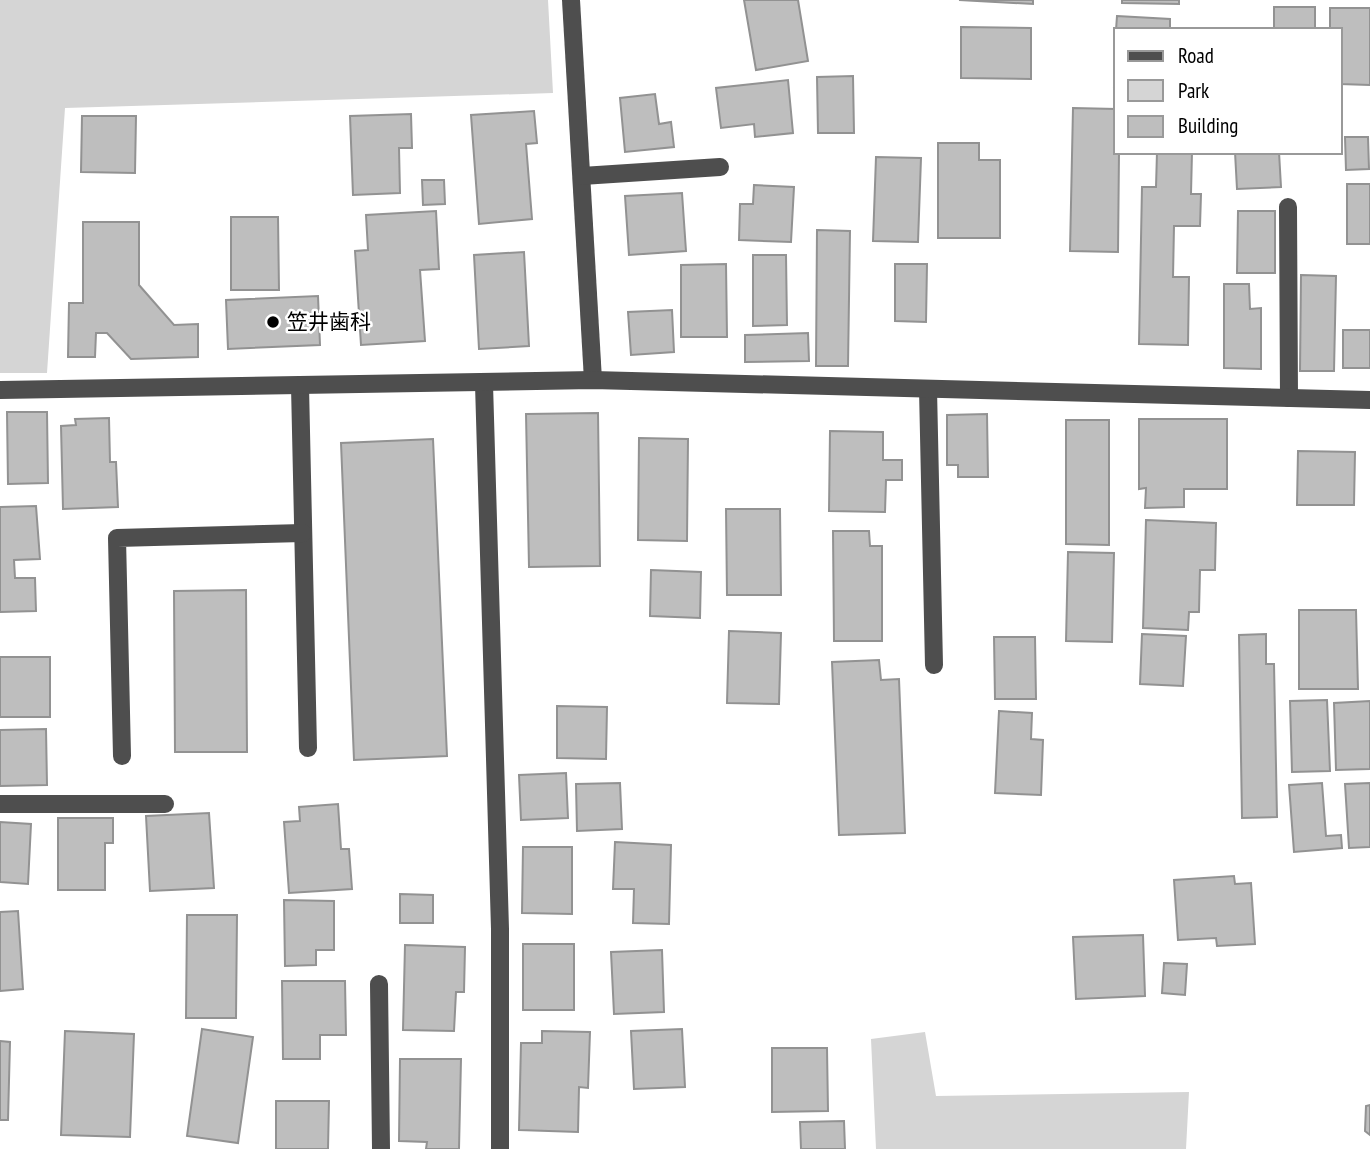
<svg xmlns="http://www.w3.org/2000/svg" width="1370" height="1149" viewBox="0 0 1370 1149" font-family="'PT Sans Narrow','Noto Sans JP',sans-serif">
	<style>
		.green { fill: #d5d5d5 }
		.building { fill: #bebebe; stroke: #929292; stroke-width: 2 }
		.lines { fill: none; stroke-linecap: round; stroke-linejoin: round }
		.minor { stroke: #4e4e4e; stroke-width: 18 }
		.poi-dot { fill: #000; stroke: #fff; stroke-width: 2.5 }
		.labels { text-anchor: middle; stroke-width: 5; stroke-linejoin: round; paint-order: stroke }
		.poi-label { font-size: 21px; fill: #000; stroke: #fff; text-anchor: start }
	</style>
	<rect width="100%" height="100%" fill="#fff"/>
	<g class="green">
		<path d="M0,0H548L553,93L65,108L47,373H0Z"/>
		<path d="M925,1032L936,1096L1189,1092L1186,1149H876L871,1039Z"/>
	</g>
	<g class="building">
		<path d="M744,0H798L808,61L756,70Z"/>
		<path d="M959,0H1033V4Z"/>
		<path d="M1122,0H1179V4L1122,3Z"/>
		<rect x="1274" y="7" width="41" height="23"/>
		<path d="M1330,8H1370V85L1340,84V30H1330Z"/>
		<path d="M1117,16L1170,19V30H1116Z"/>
		<path d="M961,27L1031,28V79L961,78Z"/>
		<path d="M1116,30V87H1114Z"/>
		<path d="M853,76L854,133H818L817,77Z"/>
		<path d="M788,80L793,133L755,137L754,124L721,128L716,88Z"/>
		<path d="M655,94L659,124L671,122L674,147L625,152L620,98Z"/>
		<path d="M1073,108L1116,109V152H1119L1118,252L1070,251Z"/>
		<path d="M534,111L537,143L526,144L532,219L479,224L471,115Z"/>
		<path d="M411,114L412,148H399L400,193L353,195L350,116Z"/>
		<path d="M82,116H136L135,173L81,172Z"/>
		<path d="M1345,137H1368L1369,169L1346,170Z"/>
		<path d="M938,143H979V160H1000V238H938Z"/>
		<path d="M1157,152H1192L1191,194H1201L1200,226H1174L1173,277H1189L1188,345L1139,344L1142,187H1156Z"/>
		<path d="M1235,152H1279L1281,187L1237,189Z"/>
		<path d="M876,157L921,158L918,242L873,241Z"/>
		<path d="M422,180H444L445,204L423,205Z"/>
		<rect x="1347" y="184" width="23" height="60"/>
		<path d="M754,185L794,187L791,242L739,240L740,204H753Z"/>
		<path d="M682,193L686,251L629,255L625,196Z"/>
		<path d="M436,211L439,269L420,270L425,341L361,345L355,251L368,250L366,215Z"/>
		<path d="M1238,211H1275V273H1237Z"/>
		<path d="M231,217H278L279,290H231Z"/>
		<path d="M83,222H139V285L174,325L198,324V357L131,359L107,333H96L95,357H68L69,303H83Z"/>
		<path d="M817,230L850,231L848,366H816Z"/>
		<path d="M524,252L529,346L479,349L474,255Z"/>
		<path d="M753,255H786L787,325L753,326Z"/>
		<path d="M726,264L727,337H681V265Z"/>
		<path d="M895,264H927L926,322L895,321Z"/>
		<path d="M1301,275L1336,276L1334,371H1300Z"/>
		<path d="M1224,284H1249L1250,309L1261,308V369L1224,368Z"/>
		<path d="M318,296L320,345L228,349L226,300Z"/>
		<path d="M672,310L674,352L631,355L628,312Z"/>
		<rect x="1343" y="330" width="27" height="38"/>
		<path d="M808,333L809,361L745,362V335Z"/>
		<path d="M7,412H47L48,483L8,484Z"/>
		<path d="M598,413L600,566L529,567L526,414Z"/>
		<path d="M987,414L988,477H958V465H947V415Z"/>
		<path d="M109,418L110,462H116L118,507L63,509L61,426L76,425L75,419Z"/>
		<path d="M1139,419H1227V489H1184V507L1145,508L1146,488L1139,489Z"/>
		<path d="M1066,420H1109V545L1066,544Z"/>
		<path d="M830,431L883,432V460H902V480H886L885,512L829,511Z"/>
		<path d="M639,438L688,439L687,541L638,540Z"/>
		<path d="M433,439L447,756L354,760L341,443Z"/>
		<path d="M1298,451L1355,452L1354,505H1297Z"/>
		<path d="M36,506L40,559L14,560L15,578H35L36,611L0,612V507Z"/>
		<path d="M726,509H780L781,595H727Z"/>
		<path d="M1146,520L1216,523L1215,570H1200L1199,612H1189L1188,630L1143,628Z"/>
		<path d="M833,531H869L870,546H882V641H834Z"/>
		<path d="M1068,552L1114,553L1112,642L1066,641Z"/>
		<path d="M651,570L701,572L700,618L650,616Z"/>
		<path d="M246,590L247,752H175L174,591Z"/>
		<path d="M1299,610H1356L1358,689H1299Z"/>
		<path d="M729,631L781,633L779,704L727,703Z"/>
		<path d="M1142,634L1186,636L1183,686L1140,684Z"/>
		<path d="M1266,634V664H1274L1277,817L1242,818L1239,635Z"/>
		<path d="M994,637H1035L1036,699H995Z"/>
		<rect x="0" y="657" width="50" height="60"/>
		<path d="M879,660L881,680L899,679L905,833L839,835L832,662Z"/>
		<path d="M1327,700L1330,771L1292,772L1290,701Z"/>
		<path d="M1370,701V769L1336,770L1334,703Z"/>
		<path d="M557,706L607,707L606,759L557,758Z"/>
		<path d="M999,711L1032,713L1031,739L1043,740L1041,795L995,793Z"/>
		<path d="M46,729L47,785L0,786V730Z"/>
		<path d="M566,773L568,818L521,820L519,775Z"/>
		<path d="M620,783L622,829L577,831L576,784Z"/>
		<path d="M1322,783L1326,836L1341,835L1342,848L1294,852L1289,785Z"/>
		<path d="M1370,783V847L1349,848L1345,784Z"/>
		<path d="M338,804L341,849H349L352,889L289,893L284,822L300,821L299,807Z"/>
		<path d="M209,813L214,888L150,891L146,816Z"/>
		<path d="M58,818H113V843H105V890H58Z"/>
		<path d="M0,822L31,824L28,884L0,882Z"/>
		<path d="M615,842L671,845L669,924L633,923L634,889H613Z"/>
		<path d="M523,847H572V914L522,913Z"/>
		<path d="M1234,876L1235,884L1251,883L1255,944L1217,946L1216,938L1178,940L1174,880Z"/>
		<path d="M400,894L433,895V923H400Z"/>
		<path d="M284,900L334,901V950H316V965L285,966Z"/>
		<path d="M18,911L23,989L0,991V912Z"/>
		<path d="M187,915H237L236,1018H186Z"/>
		<path d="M1143,935L1145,996L1076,999L1073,937Z"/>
		<rect x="523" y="944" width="51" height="66"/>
		<path d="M405,945L465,947L464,992H456L454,1031L403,1030Z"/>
		<path d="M662,950L664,1012L614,1014L611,952Z"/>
		<path d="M1164,963L1187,964L1185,995L1162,993Z"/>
		<path d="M282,981H345L346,1035H320V1059H283Z"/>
		<path d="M202,1029L253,1037L238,1143L187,1136Z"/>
		<path d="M682,1029L685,1087L634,1089L631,1031Z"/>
		<path d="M65,1031L134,1034L130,1137L61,1135Z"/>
		<path d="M542,1031L590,1032L588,1088L579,1087L578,1132L519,1130L521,1043H542Z"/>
		<path d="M0,1041L10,1042L8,1120H0Z"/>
		<path d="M772,1048H827L828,1111L772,1112Z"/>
		<path d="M400,1059H461L459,1149H426L427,1142L399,1141Z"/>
		<path d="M276,1101H329L328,1149H276Z"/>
		<path d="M1370,1105V1135L1365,1131L1366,1106Z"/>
		<path d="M844,1121L845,1149H801L800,1122Z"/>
	</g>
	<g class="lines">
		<g class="minor">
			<path d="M571,0L593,380"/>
			<path d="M582,176L720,167"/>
			<path d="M1288,207L1289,398"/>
			<path d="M484,384L500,929V1149"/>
			<path d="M300,386L308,748"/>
			<path d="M928,389L934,665"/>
			<path d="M0,390L593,380L1370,400"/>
			<path d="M122,756L117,538L303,533"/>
			<path d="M0,804H165"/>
			<path d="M379,984L381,1149"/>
		</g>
	</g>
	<circle class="poi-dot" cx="273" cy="322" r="7"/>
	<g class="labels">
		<g class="poi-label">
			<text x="287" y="329">笠井歯科</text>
		</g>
	</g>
	<rect x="1114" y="28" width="228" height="126" fill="#ffffff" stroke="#999999" stroke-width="2"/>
	<rect x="1128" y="51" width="35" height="10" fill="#4e4e4e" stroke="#999999" stroke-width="2"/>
	<text x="1178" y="63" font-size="21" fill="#000000">Road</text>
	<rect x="1128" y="80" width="35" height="21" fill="#d5d5d5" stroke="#999999" stroke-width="2"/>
	<text x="1178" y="98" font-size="21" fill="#000000">Park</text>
	<rect x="1128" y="116" width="35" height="21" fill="#bebebe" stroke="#999999" stroke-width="2"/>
	<text x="1178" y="133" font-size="21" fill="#000000">Building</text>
</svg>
